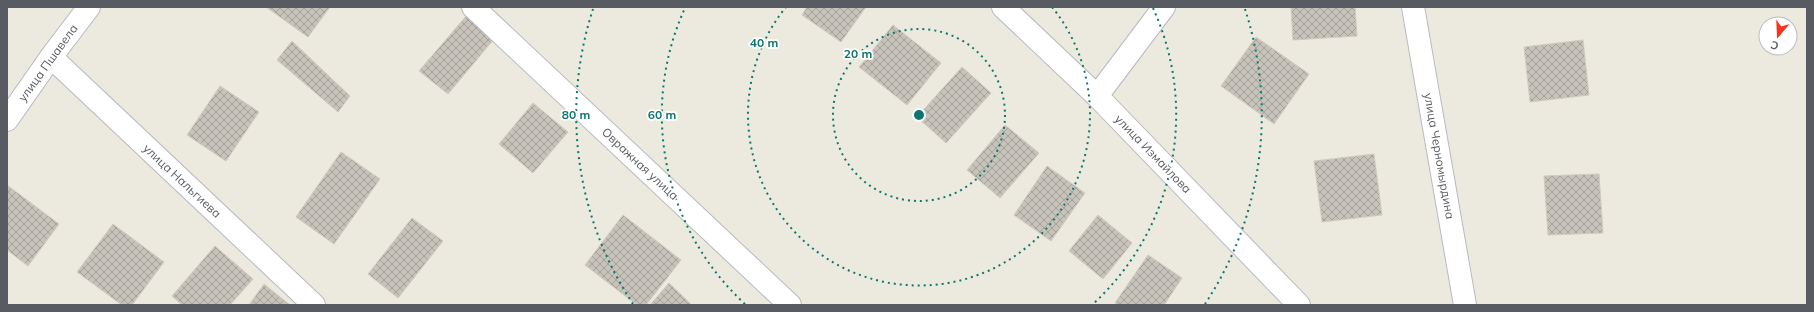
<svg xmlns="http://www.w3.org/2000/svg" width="1814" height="312" viewBox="0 0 1814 312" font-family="Mulish,sans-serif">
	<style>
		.building { fill: url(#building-cross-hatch); stroke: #d1cbbc }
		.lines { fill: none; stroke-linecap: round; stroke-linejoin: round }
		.street-casing { stroke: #b7b9bf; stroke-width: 24 }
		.street { stroke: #fff; stroke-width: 22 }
		.ring { fill: none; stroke: #0f766e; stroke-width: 2; stroke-dasharray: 2 4 }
		.labels { text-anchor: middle; stroke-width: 3.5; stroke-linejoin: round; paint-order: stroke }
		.street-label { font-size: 12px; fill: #585b61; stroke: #fff }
		.centre { fill: #0f766e; stroke: #fff; stroke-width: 2 }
		.ring-label { font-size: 12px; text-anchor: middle; font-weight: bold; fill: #0f766e; stroke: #fff; stroke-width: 3.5; stroke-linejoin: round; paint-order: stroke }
	</style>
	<defs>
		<pattern id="building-cross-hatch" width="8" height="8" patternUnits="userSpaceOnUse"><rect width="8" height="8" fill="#c7c3bb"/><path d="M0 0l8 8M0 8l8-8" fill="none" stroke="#a4a19b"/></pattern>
	</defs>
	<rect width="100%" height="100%" fill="#eceade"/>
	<g class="building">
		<path d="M266,7H330L308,37Z"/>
		<path d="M807,7H866L841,42L802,15Z"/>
		<path d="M1291,7H1355L1357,36L1293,40Z"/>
		<path d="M467,15L494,39L448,94L419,71Z"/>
		<path d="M893,25L941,63L907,105L859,67Z"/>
		<path d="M1256,37L1309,74L1274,124L1221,86Z"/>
		<path d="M1583,40L1589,95L1530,102L1524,47Z"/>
		<path d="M292,41L350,96L338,112L277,60Z"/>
		<path d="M962,67L991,93L946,143L917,117Z"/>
		<path d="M220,86L259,112L226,161L187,135Z"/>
		<path d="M533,103L568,132L533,173L499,144Z"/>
		<path d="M1005,125L1039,153L1000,198L967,170Z"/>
		<path d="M341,152L380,179L334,244L296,217Z"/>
		<path d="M1374,154L1382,215L1322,222L1314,161Z"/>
		<path d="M1047,166L1085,193L1051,241L1014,215Z"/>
		<path d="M1599,174L1603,233L1548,235L1544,176Z"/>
		<path d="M7,185L59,224L28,266L7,250Z"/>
		<path d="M623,215L681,260L646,305H637L585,265Z"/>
		<path d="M1098,215L1132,243L1103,279L1069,251Z"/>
		<path d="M412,218L443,241L398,298L368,274Z"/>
		<path d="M113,224L164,262L132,305H122L77,272Z"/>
		<path d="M215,246L253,279L230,305H182L172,296Z"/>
		<path d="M1148,255L1182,278L1164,305H1117L1115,303Z"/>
		<path d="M669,283L692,305H650Z"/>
		<path d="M264,284L290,305H249Z"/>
	</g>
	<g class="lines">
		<defs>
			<g id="street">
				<path d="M473,7L790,305"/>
				<path d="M1003,7L1097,96L1299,305"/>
				<path d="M1413,7L1465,305"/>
				<path d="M51,57L314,305"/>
				<path d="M1097,96L1164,7"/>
				<path d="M7,120L51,57L89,7"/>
			</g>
		</defs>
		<use href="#street" class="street-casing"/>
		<use href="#street" class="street"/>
	</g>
	<g class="ring">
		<circle cx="919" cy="115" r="86"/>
		<path d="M1052 7A171 171 0 1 1 786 7"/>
		<path d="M745 304A257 257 0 0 1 685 8M1153 8A257 257 0 0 1 1093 304"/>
		<path d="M633 304A343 343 0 0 1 593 9M1245 9A343 343 0 0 1 1205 304"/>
	</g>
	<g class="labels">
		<g class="street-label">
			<text transform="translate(48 63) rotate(-54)" y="4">улица Пшавела</text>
			<text transform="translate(1153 154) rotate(46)" y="4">улица Измайлова</text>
			<text transform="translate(1439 156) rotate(80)" y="4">улица Черномырдина</text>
			<text transform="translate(640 164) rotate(43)" y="4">Овражная улица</text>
			<text transform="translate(182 181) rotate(43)" y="4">улица Нальгиева</text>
		</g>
	</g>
	<circle cx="919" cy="115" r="6" class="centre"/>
	<g class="ring-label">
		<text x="764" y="47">40 m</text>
		<text x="858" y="58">20 m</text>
		<text x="662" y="119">60 m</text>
		<text x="576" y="119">80 m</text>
	</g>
	<rect width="1814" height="312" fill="none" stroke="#585b61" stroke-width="16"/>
	<g transform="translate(1778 36) rotate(199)"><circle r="19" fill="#ffffff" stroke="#bcbdc0"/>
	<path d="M0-3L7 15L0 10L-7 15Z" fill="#f5341b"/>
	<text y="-6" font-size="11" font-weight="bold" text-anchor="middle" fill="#585b61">С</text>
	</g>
</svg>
